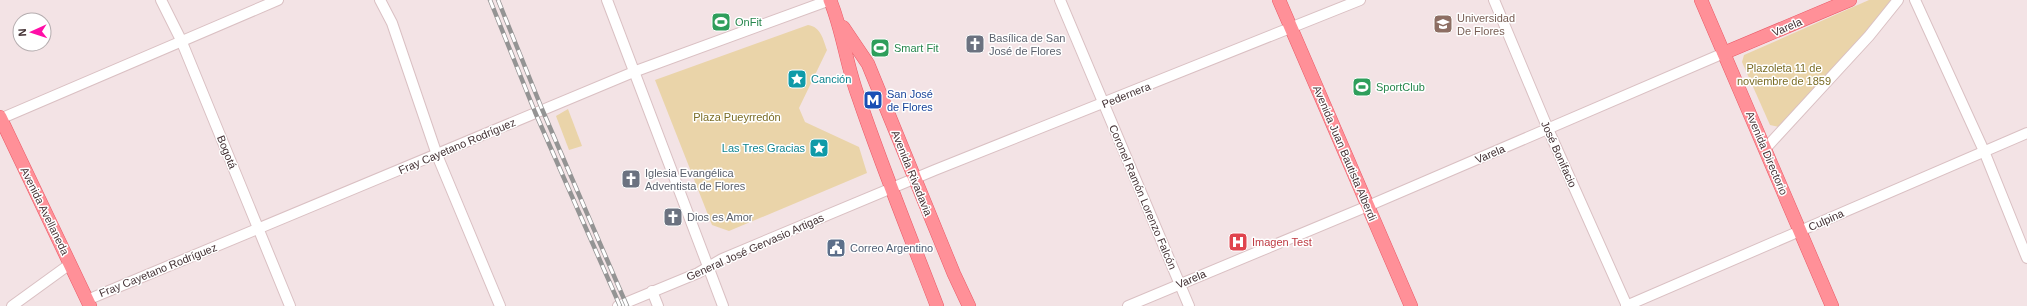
<svg xmlns="http://www.w3.org/2000/svg" width="2027" height="306" viewBox="0 0 2027 306" font-family="Arial,sans-serif">
	<style>
		.green { fill: #ead4a9 }
		.lines { fill: none; stroke-linecap: round; stroke-linejoin: round }
		.minor-casing { stroke: #dac0c3; stroke-width: 12 }
		.major-casing { stroke: #ea5a67; stroke-width: 14 }
		.minor { stroke: #fff; stroke-width: 10 }
		.major { stroke: #ff9098; stroke-width: 13 }
		.rail-casing { stroke: #949494; stroke-width: 4.5 }
		.rail { stroke: #fff; stroke-width: 3; stroke-dasharray: 9; stroke-linecap: butt }
		.labels { text-anchor: middle; stroke-width: 3; stroke-linejoin: round; paint-order: stroke }
		.education-label { font-size: 11px; fill: #785e54; stroke: #fff; text-anchor: start }
		.leisure-label { font-size: 11px; fill: #27864d; stroke: #fff; text-anchor: start }
		.street-label { font-size: 11px; fill: #453336; stroke: #fff }
		.worship-label { font-size: 11px; fill: #5b616d; stroke: #fff; text-anchor: start }
		.park-label { font-size: 11px; fill: #7a6c24; stroke: #fff }
		.culture-label { font-size: 11px; fill: #0d838f; stroke: #fff; text-anchor: start }
		.transit-label { font-size: 11px; fill: #164399; stroke: #fff; text-anchor: start }
		.health-label { font-size: 11px; fill: #be3a42; stroke: #fff; text-anchor: start }
		.service-label { font-size: 11px; fill: #4e5e75; stroke: #fff; text-anchor: start }
	</style>
	<rect width="100%" height="100%" fill="#f3e3e5"/>
	<g class="green">
		<path d="M1869,0H1894V3L1779,127L1770,125L1742,62L1744,55Z"/>
		<path d="M808,25C821,27 823,39 827,50L799,108L805,122L859,147L867,173L729,231L712,225L655,80Z"/>
		<path d="M568,109L582,146L569,150L556,116Z"/>
	</g>
	<g class="lines">
		<defs>
			<g id="minor">
				<path d="M161,0L181,40L290,306"/>
				<path d="M380,0L392,23L437,155L500,306"/>
				<path d="M607,0L723,306"/>
				<path d="M1060,0L1189,306"/>
				<path d="M1494,0L1548,129L1627,306"/>
				<path d="M1915,0L1984,151L2027,258"/>
				<path d="M0,119L278,0"/>
				<path d="M1765,149L1869,36L1898,0"/>
				<path d="M652,291L658,306"/>
				<path d="M87,300L636,71L830,0"/>
				<path d="M12,306L70,264"/>
				<path d="M618,306L698,273L722,259L935,170L1360,0"/>
				<path d="M1128,306L1368,206L1724,53"/>
				<path d="M1626,306L2027,133"/>
			</g>
			<g id="major">
				<path d="M830,0C843,31 846,64 858,96C882,167 910,236 937,306"/>
				<path d="M1279,0L1411,306"/>
				<path d="M1701,0L1832,306"/>
				<path d="M843,27L868,64L954,274L969,306"/>
				<path d="M1724,53L1850,0"/>
				<path d="M0,117L90,306"/>
			</g>
		</defs>
		<use href="#minor" class="minor-casing"/>
		<use href="#major" class="major-casing"/>
		<use href="#minor" class="minor"/>
		<use href="#major" class="major"/>
		<defs>
			<g id="rail">
				<path d="M490,0L535,112L620,306"/>
				<path d="M498,0L542,109L627,306"/>
			</g>
		</defs>
		<use href="#rail" class="rail-casing"/>
		<use href="#rail" class="rail"/>
	</g>
	<defs>
		<symbol id="stadium-square" viewBox="-11 -11 22 22"><rect x="-9" y="-9" width="18" height="18" rx="4" fill="#2e9e5b" stroke="#fff"/><path d="M0-5a6.5 5 0 1 0 0 10a6.5 5 0 1 0 0-10ZM-3.5-1.8h7v3.6h-7Z" fill="#fff"/></symbol>
		<symbol id="university-square" viewBox="-11 -11 22 22"><rect x="-9" y="-9" width="18" height="18" rx="4" fill="#8d6e63" stroke="#fff"/><path d="M0-5L7-2L0 1L-7-2ZM-4 1L0 2.5L4 1V4Q0 6-4 4Z" fill="#fff"/></symbol>
		<symbol id="church-square" viewBox="-11 -11 22 22"><rect x="-9" y="-9" width="18" height="18" rx="4" fill="#6b7280" stroke="#fff"/><path d="M-1.2-6h2.4v3.5h3.3v2.4h-3.3V6h-2.4V-.1h-3.3v-2.4h3.3Z" fill="#fff"/></symbol>
		<symbol id="sight-square" viewBox="-11 -11 22 22"><rect x="-9" y="-9" width="18" height="18" rx="4" fill="#0f9aa8" stroke="#fff"/><path d="M0-6L1.8-2.2L6-1.7L2.9 1.2L3.7 5.4L0 3.3L-3.7 5.4L-2.9 1.2L-6-1.7L-1.8-2.2Z" fill="#fff"/></symbol>
		<symbol id="metro-square" viewBox="-11 -11 22 22"><rect x="-9" y="-9" width="18" height="18" rx="4" fill="#1a4fb4" stroke="#fff"/><path d="M-5.5 5V-5H-3L0 0L3-5H5.5V5H3V-.5L0 4L-3-.5V5Z" fill="#fff"/></symbol>
		<symbol id="hospital-square" viewBox="-11 -11 22 22"><rect x="-9" y="-9" width="18" height="18" rx="4" fill="#e0444e" stroke="#fff"/><path d="M-5-5h3v3.5h4V-5h3V5h-3V1.5h-4V5h-3Z" fill="#fff"/></symbol>
		<symbol id="civic-square" viewBox="-11 -11 22 22"><rect x="-9" y="-9" width="18" height="18" rx="4" fill="#5c6f8a" stroke="#fff"/><path d="M-.6-6.5H3V-4.5H.6V-3L4-1V1h2V6H-6V1h2V-1L-.6-3ZM-1.2 2.5V6h2.4V2.5Z" fill="#fff"/></symbol>
	</defs>
	<g fill-rule="evenodd">
		<use href="#stadium-square" x="710" y="11" width="22" height="22"/>
		<use href="#university-square" x="1432" y="13" width="22" height="22"/>
		<use href="#church-square" x="964" y="33" width="22" height="22"/>
		<use href="#stadium-square" x="869" y="37" width="22" height="22"/>
		<use href="#sight-square" x="786" y="68" width="22" height="22"/>
		<use href="#stadium-square" x="1351" y="76" width="22" height="22"/>
		<use href="#metro-square" x="862" y="89" width="22" height="22"/>
		<use href="#sight-square" x="808" y="137" width="22" height="22"/>
		<use href="#church-square" x="620" y="168" width="22" height="22"/>
		<use href="#church-square" x="662" y="206" width="22" height="22"/>
		<use href="#hospital-square" x="1227" y="231" width="22" height="22"/>
		<use href="#civic-square" x="825" y="237" width="22" height="22"/>
	</g>
	<g class="labels">
		<g class="education-label">
			<text x="1457" y="22">Universidad<tspan x="1457" dy="13">De Flores</tspan></text>
		</g>
		<g class="leisure-label">
			<text x="735" y="26">OnFit</text>
			<text x="894" y="52">Smart Fit</text>
			<text x="1376" y="91">SportClub</text>
		</g>
		<g class="street-label">
			<text transform="translate(1787 27) rotate(-23)" y="4">Varela</text>
			<text transform="translate(1126 95) rotate(-22)" y="4">Pedernera</text>
			<text transform="translate(457 146) rotate(-23)" y="4">Fray Cayetano Rodríguez</text>
			<text transform="translate(227 152) rotate(68)" y="4">Bogotá</text>
			<text transform="translate(1345 153) rotate(67)" y="4">Avenida Juan Bautista Alberdi</text>
			<text transform="translate(1767 153) rotate(67)" y="4">Avenida Directorio</text>
			<text transform="translate(1490 154) rotate(-23)" y="4">Varela</text>
			<text transform="translate(1559 154) rotate(66)" y="4">José Bonifacio</text>
			<text transform="translate(912 173) rotate(68)" y="4">Avenida Rivadavia</text>
			<text transform="translate(1143 197) rotate(67)" y="4">Coronel Ramón Lorenzo Falcón</text>
			<text transform="translate(45 211) rotate(64)" y="4">Avenida Avellaneda</text>
			<text transform="translate(1826 220) rotate(-24)" y="4">Culpina</text>
			<text transform="translate(755 247) rotate(-24)" y="4">General José Gervasio Artigas</text>
			<text transform="translate(158 270) rotate(-22)" y="4">Fray Cayetano Rodríguez</text>
			<text transform="translate(1191 279) rotate(-23)" y="4">Varela</text>
		</g>
		<g class="worship-label">
			<text x="989" y="42">Basílica de San<tspan x="989" dy="13">José de Flores</tspan></text>
			<text x="645" y="177">Iglesia Evangélica<tspan x="645" dy="13">Adventista de Flores</tspan></text>
			<text x="687" y="221">Dios es Amor</text>
		</g>
		<g class="park-label">
			<text x="1784" y="72">Plazoleta 11 de<tspan x="1784" dy="13">noviembre de 1859</tspan></text>
			<text x="737" y="121">Plaza Pueyrredón</text>
		</g>
		<g class="culture-label">
			<text x="811" y="83">Canción</text>
			<text x="805" y="152" text-anchor="end">Las Tres Gracias</text>
		</g>
		<g class="transit-label">
			<text x="887" y="98">San José<tspan x="887" dy="13">de Flores</tspan></text>
		</g>
		<g class="health-label">
			<text x="1252" y="246">Imagen Test</text>
		</g>
		<g class="service-label">
			<text x="850" y="252">Correo Argentino</text>
		</g>
	</g>
	<g transform="translate(32 32) rotate(267)"><circle r="19" fill="#ffffff" stroke="#b5adaf"/>
	<path d="M0-3L7 15L0 10L-7 15Z" fill="#ff0ea7"/>
	<text y="-6" font-size="11" font-weight="bold" text-anchor="middle" fill="#453336">N</text>
	</g>
</svg>
